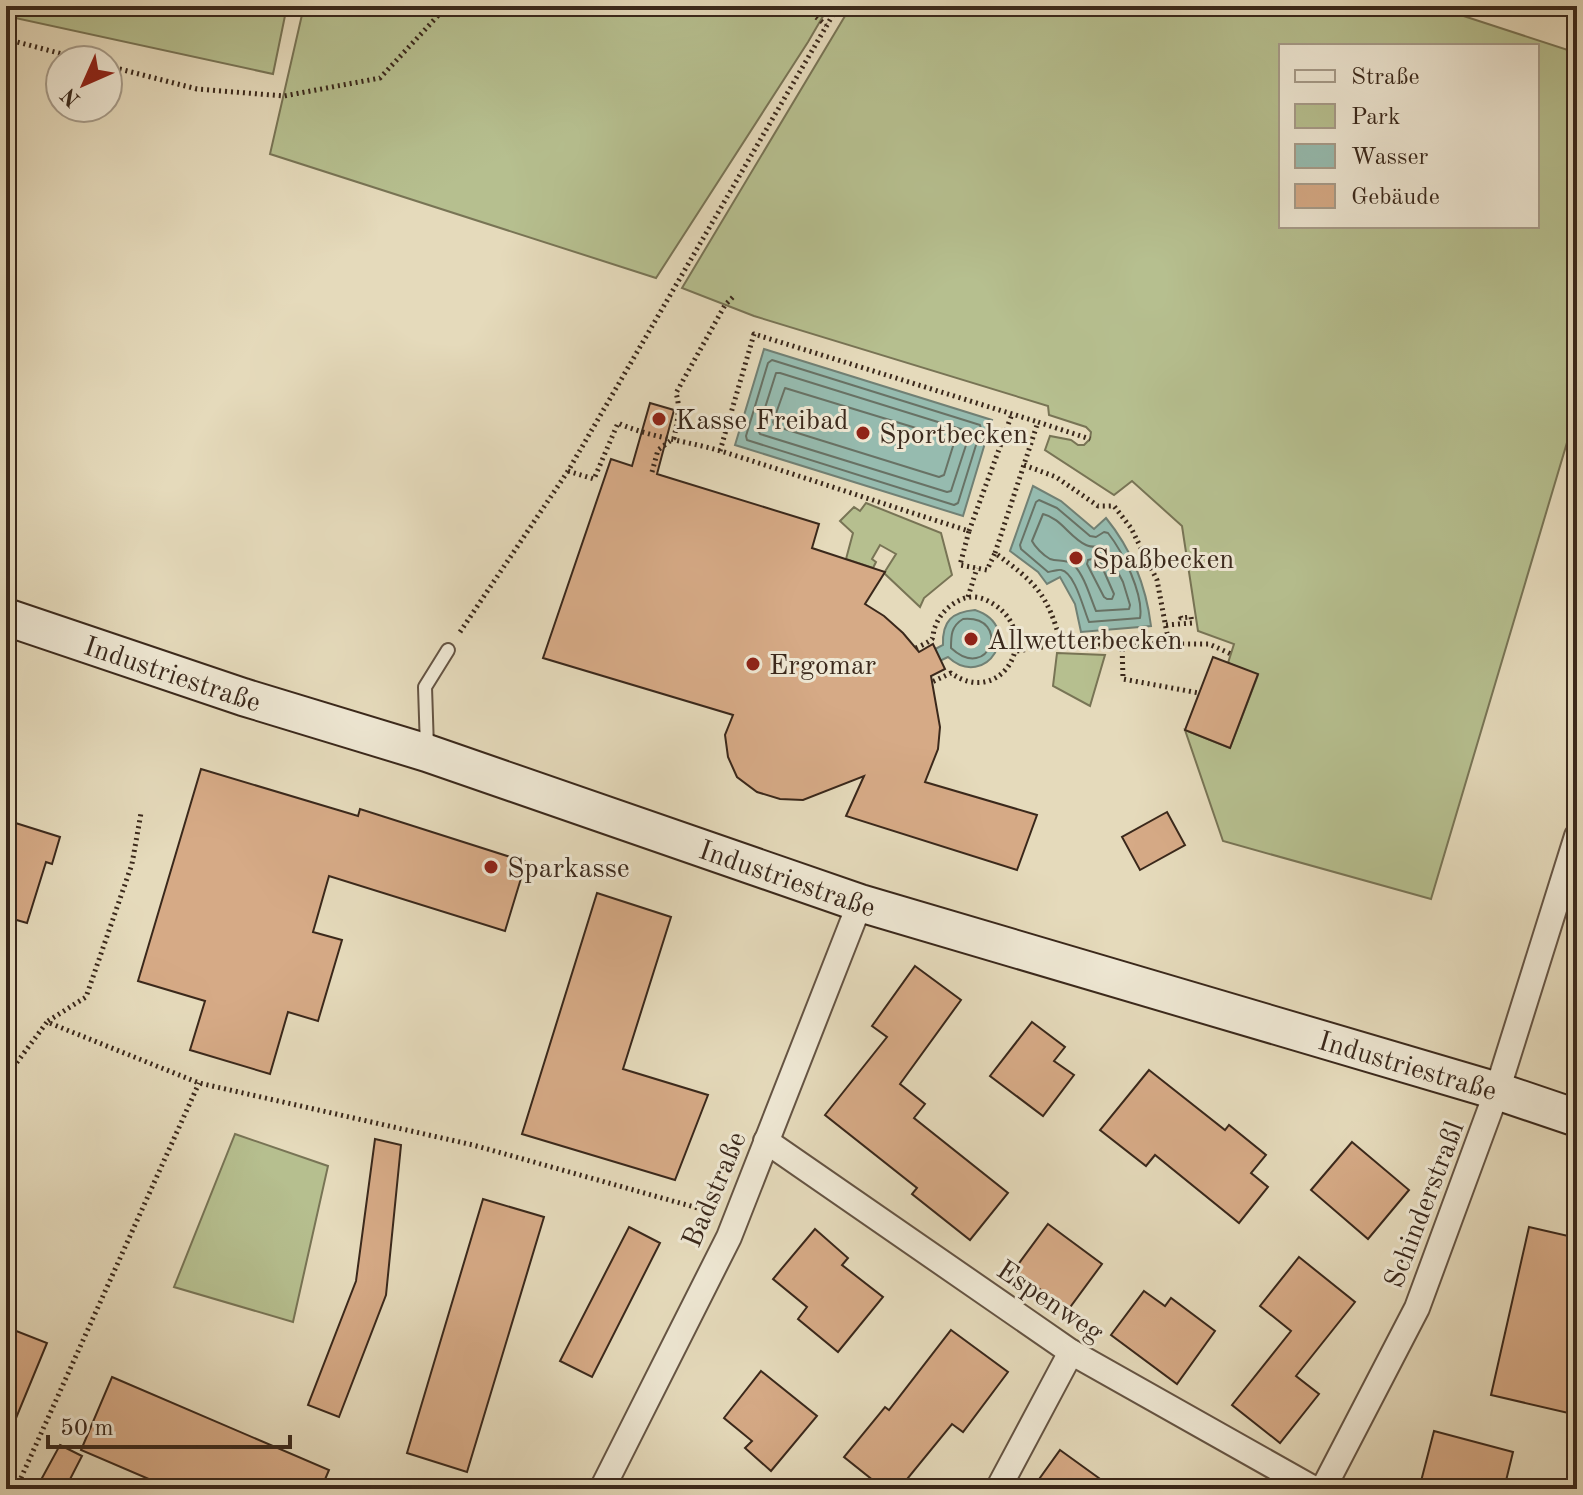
<svg xmlns="http://www.w3.org/2000/svg" width="1583" height="1495" viewBox="0 0 1583 1495" font-family="'Old Standard TT',serif">
	<style>
		.green { fill: #b6bf8f; stroke: #787455; stroke-width: 2; fill-rule: evenodd }
		.water { fill: #96bbaf; stroke: #718074; stroke-width: 2 }
		.lines { fill: none; stroke-linecap: round; stroke-linejoin: round }
		.shore { stroke: #687265; stroke-width: 2 }
		.building { fill: #d6aa86; stroke: #3a281b; stroke-width: 2 }
		.lane-casing { stroke: #655443; stroke-width: 16 }
		.street-casing { stroke: #655443; stroke-width: 28 }
		.secondary-casing { stroke: #3a281b; stroke-width: 40 }
		.path { stroke: #3a281b; stroke-width: 5; stroke-dasharray: 2 4; stroke-linecap: butt }
		.lane { stroke: #eee7d3; stroke-width: 12 }
		.street { stroke: #eee7d3; stroke-width: 24 }
		.secondary { stroke: #eee7d3; stroke-width: 36 }
		.poi-dot { fill: #8f2418; stroke: #eee7d3; stroke-width: 3 }
		.labels { text-anchor: middle; stroke-width: 6; stroke-linejoin: round; paint-order: stroke }
		.poi-label { font-size: 28px; fill: #3a281b; stroke: #eee7d3; text-anchor: start }
		.street-label { font-size: 28px; fill: #3a281b; stroke: #eee7d3 }
	</style>
	<rect width="100%" height="100%" fill="#e5dabb"/>
	<filter id="stains"><feTurbulence type="fractalNoise" baseFrequency=".0025" numOctaves="4"/><feColorMatrix values="0 0 0 0 .2 0 0 0 0 .09 0 0 0 0 .02 0 0 0 .5 -.17"/></filter>
	<radialGradient id="worn" r=".72"><stop offset=".6" stop-color="#630" stop-opacity="0"/><stop offset="1" stop-color="#630" stop-opacity=".3"/></radialGradient>
	<g class="green">
		<path d="M6,6H287L273,74L6,16Z"/>
		<path d="M304,6H829L808,42L656,278L270,154Z"/>
		<path d="M851,6H1433L1577,53V409L1431,899L1223,841L1185,730L1230,748L1258,675L1228,663L1234,644L1198,631L1182,526L1132,481L1114,495L1045,450L1050,436L1071,440L1078,445H1084L1090,439L1091,432L1086,427L1049,415L1048,406L754,316L682,288ZM1281,46H1537V226H1281Z"/>
		<path d="M866,503L941,533L952,575L924,598L920,607L884,573L896,554L880,545L872,559L876,562L873,568L846,559L853,533L840,521L854,507L860,511Z"/>
		<path d="M1057,653L1105,655L1090,706L1053,686Z"/>
		<path d="M235,1134L328,1166L293,1322L174,1287Z"/>
	</g>
	<g class="water">
		<path d="M764,349L992,420L963,516L735,445Z"/>
		<path d="M1033,486L1061,501L1094,529L1106,518C1132,550 1146,585 1151,626L1081,632L1075,604L1060,577L1047,584L1038,572L1010,551Z"/>
		<path d="M975,610C1026,627 986,692 948,657L925,668L920,657L943,645C942,621 952,612 975,610Z"/>
	</g>
	<g class="lines">
		<g class="shore">
			<path d="M772,360L980,425L981,429L958,503L954,505L747,440L746,436L768,363Z"/>
			<path d="M776,373H780L967,431L969,436L951,491L947,492L760,434L758,430Z"/>
			<path d="M785,388L952,439L954,443L944,475L939,477L775,426L773,422Z"/>
			<path d="M1039,500L1057,508L1090,536L1096,537L1104,532L1108,533C1123,552 1144,595 1140,618L1089,622C1084,611 1075,572 1061,570C1060,569 1049,572 1048,572L1021,549L1020,545L1036,502Z"/>
			<path d="M1043,514C1061,518 1070,538 1086,545C1092,548 1099,546 1105,547L1123,582L1130,605L1129,609L1096,611C1090,597 1085,577 1074,565C1066,558 1058,562 1050,559C1043,555 1035,547 1032,541Z"/>
			<path d="M1092,559L1099,560L1114,594L1112,599H1107L1104,597L1087,564L1088,560Z"/>
			<path d="M963,619C1012,615 990,684 951,648C951,636 951,626 963,619Z"/>
		</g>
	</g>
	<g class="building">
		<path d="M650,403L674,410L657,474L819,524L812,548L885,572L865,604L884,616L903,633L919,652L933,644L945,669L931,676L940,727L938,749L925,782L1037,815L1017,870L846,816L864,776L803,800L780,799L757,792L737,777L728,757L725,735L733,715L543,658L611,459L632,466Z"/>
		<path d="M1213,657L1258,674L1230,748L1185,730Z"/>
		<path d="M201,769L358,816L360,809L526,862L505,931L329,876L313,932L342,940L318,1021L288,1012L270,1074L190,1050L205,1001L138,981Z"/>
		<path d="M1167,812L1185,845L1140,870L1122,837Z"/>
		<path d="M6,820L60,837L52,864L46,862L27,923L6,917Z"/>
		<path d="M597,893L671,917L623,1069L708,1095L675,1180L522,1134Z"/>
		<path d="M915,966L961,1000L900,1084L925,1104L914,1118L1008,1193L970,1240L912,1194L917,1188L825,1115L887,1037L872,1026Z"/>
		<path d="M1032,1022L1065,1047L1054,1061L1074,1075L1043,1116L990,1076Z"/>
		<path d="M1149,1070L1225,1130L1229,1125L1266,1155L1251,1173L1268,1187L1239,1223L1155,1155L1146,1166L1100,1130Z"/>
		<path d="M375,1139L401,1145L386,1295L339,1417L308,1405L356,1281Z"/>
		<path d="M1352,1142L1409,1190L1368,1239L1311,1190Z"/>
		<path d="M483,1199L544,1217L467,1472L407,1453Z"/>
		<path d="M1048,1224L1102,1264L1068,1310L1014,1270Z"/>
		<path d="M629,1227L660,1243L592,1377L560,1361Z"/>
		<path d="M1529,1227L1577,1238V1415L1491,1395Z"/>
		<path d="M815,1229L848,1258L842,1265L883,1297L838,1352L798,1319L807,1307L773,1279Z"/>
		<path d="M1299,1257L1355,1302L1296,1376L1319,1394L1280,1443L1232,1405L1291,1331L1260,1306Z"/>
		<path d="M1144,1291L1165,1306L1171,1298L1215,1331L1177,1384L1111,1335Z"/>
		<path d="M6,1327L47,1343L7,1440H6Z"/>
		<path d="M951,1330L1008,1372L963,1432L952,1424L899,1489H884L844,1457L885,1407L889,1410Z"/>
		<path d="M761,1371L817,1416L771,1471L745,1448L752,1441L724,1418Z"/>
		<path d="M112,1377L329,1470L321,1489H172L81,1450Z"/>
		<path d="M1434,1431L1513,1452L1504,1489H1419Z"/>
		<path d="M60,1445L82,1456L65,1489H36Z"/>
		<path d="M1060,1450L1114,1489H1032Z"/>
	</g>
	<g class="lines">
		<defs>
			<path id="lane" d="M427,748L425,687L448,650"/>
			<g id="street">
				<path d="M766,1141L1071,1352L1314,1489"/>
				<path d="M602,1489L729,1237L860,903"/>
				<path d="M998,1489L1071,1352"/>
				<path d="M1323,1489L1417,1308L1497,1091L1577,836"/>
			</g>
			<g id="secondary">
				<path id="s1" d="M6,617L243,697L427,753L860,903L1497,1091L1577,1118"/>
			</g>
		</defs>
		<use href="#lane" class="lane-casing"/>
		<use href="#street" class="street-casing"/>
		<use href="#secondary" class="secondary-casing"/>
		<g class="path">
			<path d="M639,6L665,12L702,6"/>
			<path d="M802,6L826,25"/>
			<path d="M6,39L85,60"/>
			<path d="M108,66L197,89L284,96L380,78L447,6"/>
			<path d="M720,451L754,334L1038,422"/>
			<path d="M1024,465L1056,477L1098,506H1114L1131,528L1157,580L1169,644"/>
			<path d="M568,471L594,479L618,423C651,438 689,441 724,452C806,478 887,505 969,531L960,565L987,570L995,553C1036,583 1048,594 1061,644H1209L1231,654"/>
			<path d="M652,472L658,450L674,438C677,422 681,409 676,393L725,305L735,295"/>
			<path d="M969,531L1012,414"/>
			<path d="M995,553L1038,422L1090,439"/>
			<path d="M968,597L977,568"/>
			<path d="M1166,625L1192,623L1191,617L1181,618L1180,615"/>
			<path d="M460,632L568,471L838,6"/>
			<path d="M1122,644L1123,679L1199,693"/>
			<path d="M916,648C920,646 929,642 932,639C934,635 933,631 935,627C940,613 951,603 965,598C976,595 986,599 995,605C1043,638 1000,708 951,673L932,682"/>
			<path d="M1017,651L1061,644"/>
			<path d="M48,1021L86,997L132,864L141,813"/>
			<path d="M6,1077L47,1022L199,1083L473,1145L712,1212"/>
			<path d="M16,1489L199,1083"/>
		</g>
		<use href="#lane" class="lane"/>
		<use href="#street" class="street"/>
		<use href="#secondary" class="secondary"/>
	</g>
	<g class="poi-dot">
		<circle cx="659" cy="419" r="8"/>
		<circle cx="863" cy="433" r="8"/>
		<circle cx="1076" cy="558" r="8"/>
		<circle cx="971" cy="639" r="8"/>
		<circle cx="753" cy="664" r="8"/>
		<circle cx="491" cy="867" r="8"/>
	</g>
	<g class="labels">
		<g class="poi-label">
			<text x="675" y="429">Kasse Freibad</text>
			<text x="879" y="443">Sportbecken</text>
			<text x="1092" y="568">Spaßbecken</text>
			<text x="987" y="649">Allwetterbecken</text>
			<text x="769" y="674">Ergomar</text>
			<text x="507" y="877">Sparkasse</text>
		</g>
		<g class="street-label">
			<text dy="10" stroke="none"><textPath href="#s1" startOffset="176">Industriestraße</textPath></text>
			<text dy="10" stroke="none"><textPath href="#s1" startOffset="824">Industriestraße</textPath></text>
			<text dy="10" stroke="none"><textPath href="#s1" startOffset="1472">Industriestraße</textPath></text>
			<text transform="translate(713 1189) rotate(-67)" y="10">Badstraße</text>
			<text transform="translate(1423 1204) rotate(-69)" y="10">Schinderstraßl</text>
			<text transform="translate(1051 1300) rotate(34)" y="10">Espenweg</text>
		</g>
	</g>
	<rect width="1583" height="1495" fill="none" stroke="#e5dabb" stroke-width="32"/>
	<rect x="8" y="8" width="1567" height="1479" fill="none" stroke="#3a281b" stroke-width="4"/>
	<rect x="16" y="16" width="1551" height="1463" fill="none" stroke="#3a281b" stroke-width="2"/>
	<rect x="1279" y="44" width="260" height="184" fill="#eee7d3" stroke="#a69b89" stroke-width="2"/>
	<rect x="1295" y="70" width="40" height="12" fill="#eee7d3" stroke="#a69b89" stroke-width="2"/>
	<text x="1351" y="84" font-size="24" fill="#3a281b">Straße</text>
	<rect x="1295" y="104" width="40" height="24" fill="#b6bf8f" stroke="#a69b89" stroke-width="2"/>
	<text x="1351" y="124" font-size="24" fill="#3a281b">Park</text>
	<rect x="1295" y="144" width="40" height="24" fill="#96bbaf" stroke="#a69b89" stroke-width="2"/>
	<text x="1351" y="164" font-size="24" fill="#3a281b">Wasser</text>
	<rect x="1295" y="184" width="40" height="24" fill="#d6aa86" stroke="#a69b89" stroke-width="2"/>
	<text x="1351" y="204" font-size="24" fill="#3a281b">Gebäude</text>
	<g transform="translate(84 84) rotate(225)"><circle r="38" fill="#eee7d3" stroke="#a69b89" stroke-width="2"/>
	<path d="M0-6L14 30L0 20L-14 30Z" fill="#8f2418"/>
	<text y="-12" font-size="22" font-weight="bold" text-anchor="middle" fill="#3a281b">N</text>
	</g>
	<path d="M48 1435v12h242v-12" fill="none" stroke="#3a281b" stroke-width="4"/>
	<text x="60" y="1435" font-size="24" fill="#3a281b" stroke="#eee7d3" stroke-width="6" paint-order="stroke">50 m</text>
	<rect width="100%" height="100%" filter="url(#stains)"/>
	<rect width="100%" height="100%" fill="url(#worn)"/>
</svg>
